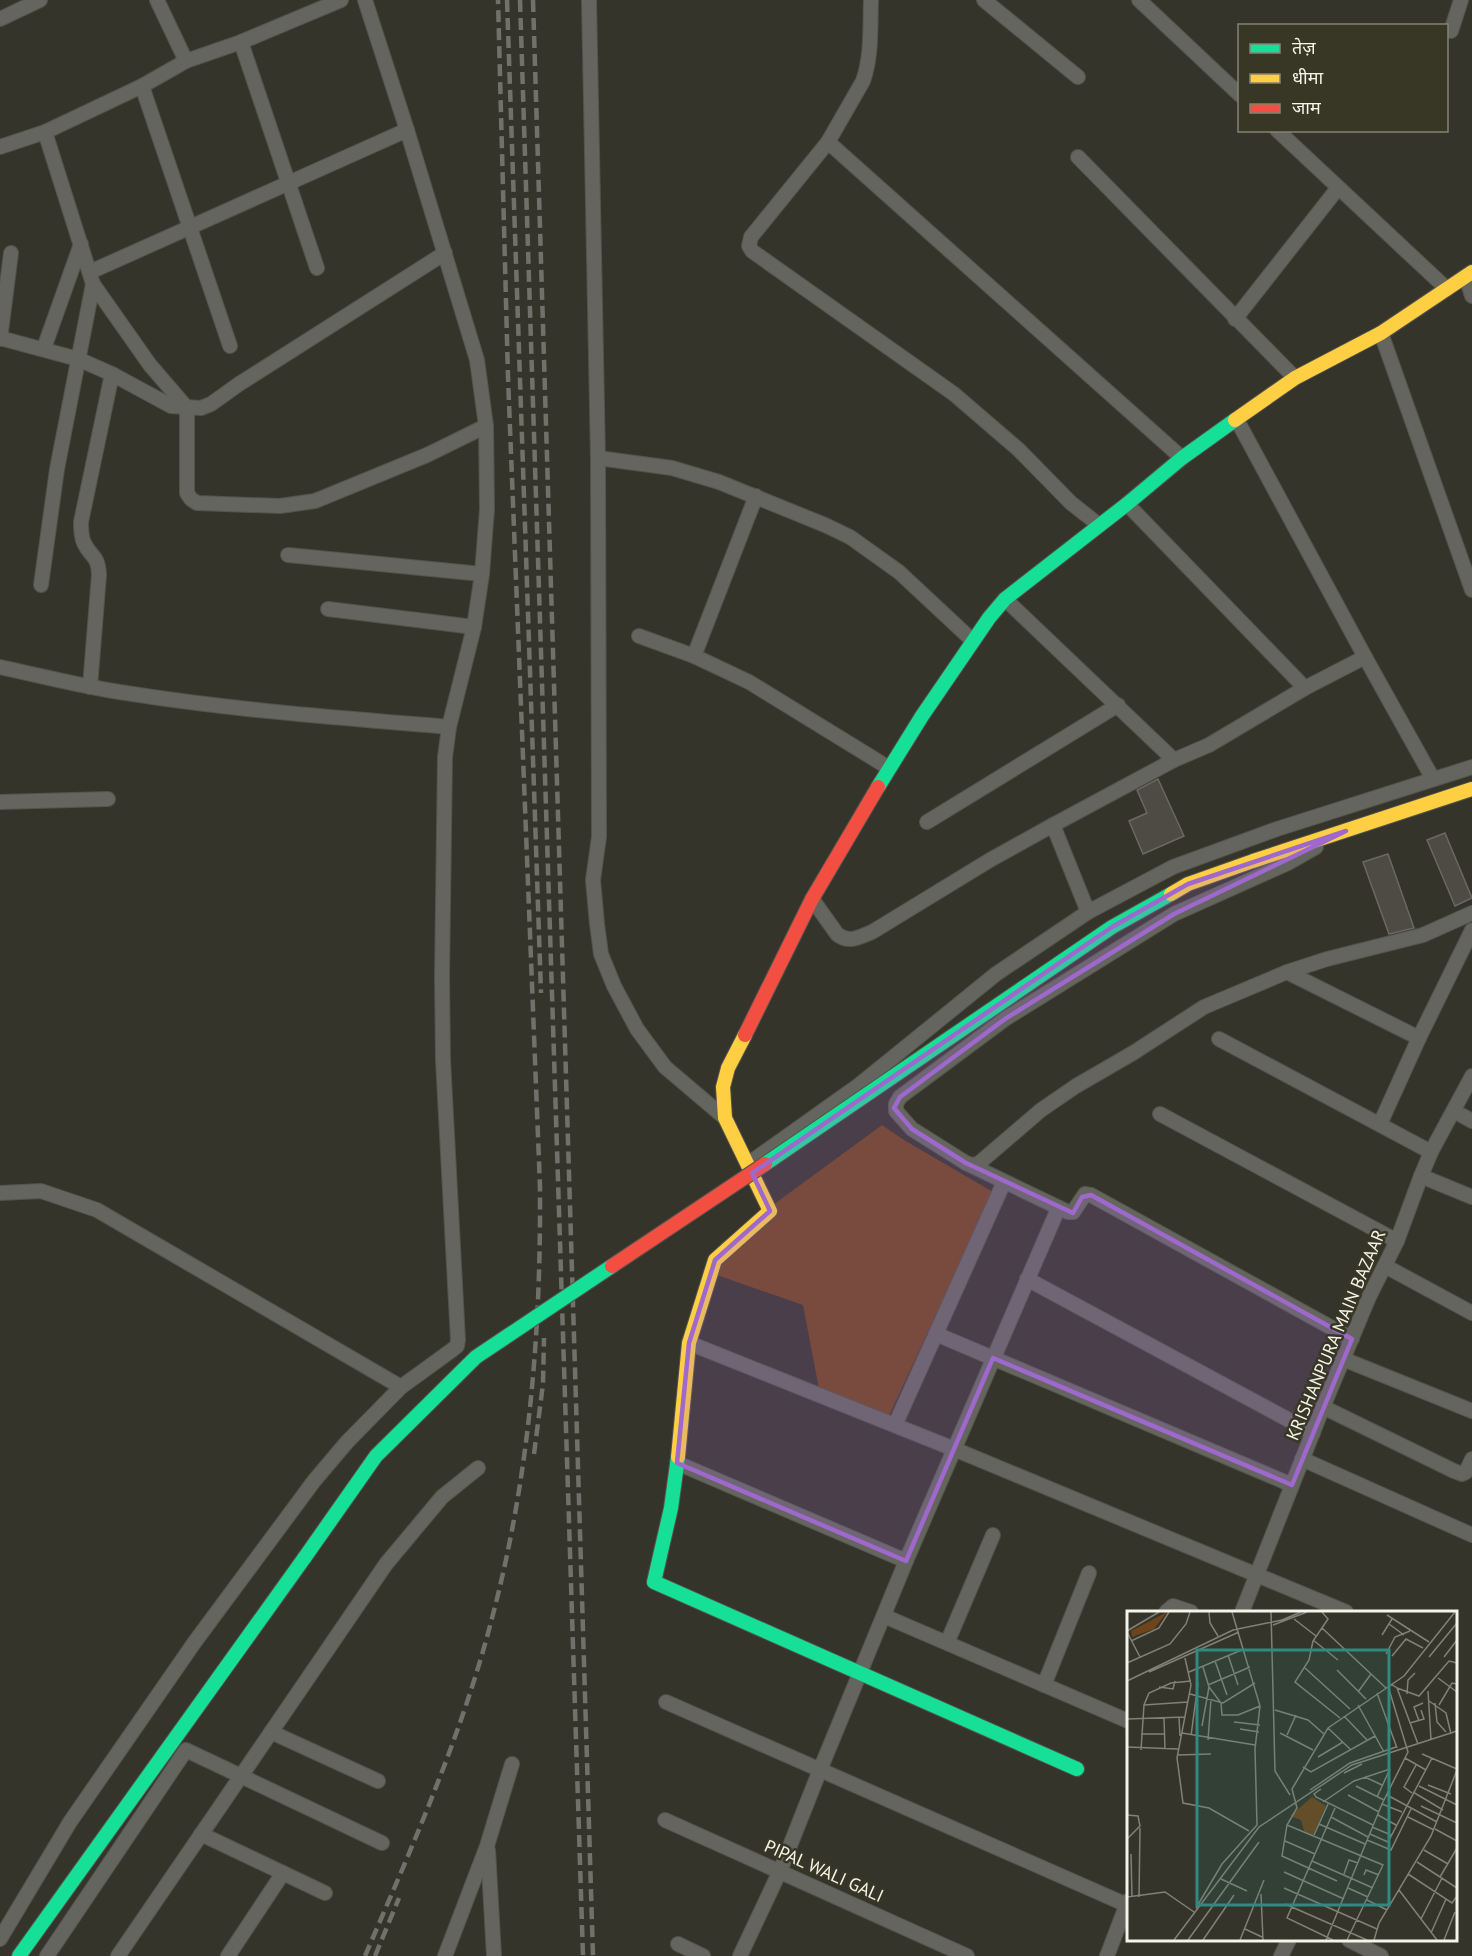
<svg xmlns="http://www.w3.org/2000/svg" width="1472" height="1956" viewBox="0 0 1472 1956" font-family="'PT Sans','Noto Sans Devanagari',sans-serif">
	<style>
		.green { fill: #6e441b }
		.building { fill: #4d4b43; stroke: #6a6860; stroke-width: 1.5 }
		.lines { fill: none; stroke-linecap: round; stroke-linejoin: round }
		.street-casing { stroke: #53534b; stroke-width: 16 }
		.fast-casing { stroke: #53534b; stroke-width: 16 }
		.slow-casing { stroke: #53534b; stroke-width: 16 }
		.jam-casing { stroke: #53534b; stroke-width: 16 }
		.street { stroke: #65655f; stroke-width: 14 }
		.fast { stroke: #16e098; stroke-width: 14 }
		.slow { stroke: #ffcf43; stroke-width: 14 }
		.jam { stroke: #f24e42; stroke-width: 14 }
		.rail { stroke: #71716b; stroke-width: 4.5; stroke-dasharray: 12 6; stroke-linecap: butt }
		.fast-bridge-casing { stroke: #53534b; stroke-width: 16; stroke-linecap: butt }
		.slow-bridge-casing { stroke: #53534b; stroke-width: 16; stroke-linecap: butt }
		.jam-bridge-casing { stroke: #53534b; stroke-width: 16; stroke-linecap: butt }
		.fast-bridge { stroke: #16e098; stroke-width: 14 }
		.slow-bridge { stroke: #ffcf43; stroke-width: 14 }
		.jam-bridge { stroke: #f24e42; stroke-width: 14 }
		.marked { fill: #9f68cc; fill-opacity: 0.2; stroke: #9f68cc; stroke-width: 4.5; stroke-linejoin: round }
		.labels { text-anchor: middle; stroke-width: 5; stroke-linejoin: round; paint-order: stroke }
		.street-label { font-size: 18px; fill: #f4f4e9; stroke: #383726 }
		.inset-road { fill: none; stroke: #818176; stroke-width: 1.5 }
		.view { fill: #318980; fill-opacity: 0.15; stroke: #318980; stroke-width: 3 }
		.inset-edge { fill: none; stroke: #f4f4e9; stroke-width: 3 }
	</style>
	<rect width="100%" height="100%" fill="#34342a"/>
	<path class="green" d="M882,1125L904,1140L993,1192L888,1418L819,1389L803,1305L714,1274L721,1243Z"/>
	<g class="building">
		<path d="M1158,779L1184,836L1143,854L1129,821L1147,813L1137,790Z"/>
		<path d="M1445,833L1472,898L1455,906L1427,840Z"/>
		<path d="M1388,854L1414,928L1389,934L1363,862Z"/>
	</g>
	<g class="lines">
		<defs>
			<g id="street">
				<path d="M157,0L186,61"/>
				<path d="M589,0L598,458L599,837L593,880L597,924L601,954L614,986L637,1029L665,1067L725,1118"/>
				<path d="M871,0C870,26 872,56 863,81L828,142L751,237L749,246L752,251L954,394L1019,450L1071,503L1099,525"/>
				<path d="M984,0L1078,77"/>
				<path d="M1139,0L1240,95"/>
				<path d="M0,19L40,0"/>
				<path d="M1451,31L1461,0"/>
				<path d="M241,42L317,268"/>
				<path d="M142,86L230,346"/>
				<path d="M1277,130L1447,289"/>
				<path d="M45,132L93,284L150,365L187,408V493L191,499L197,503L280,506L315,501L427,455L486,426"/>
				<path d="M828,142L1182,458"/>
				<path d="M0,147L45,132L142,86L186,61L241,42L341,0"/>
				<path d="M1078,157L1295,378"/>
				<path d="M90,272L407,130"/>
				<path d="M1466,277L1472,296"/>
				<path d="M1235,319L1338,188"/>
				<path d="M1381,333L1472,590"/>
				<path d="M0,338L78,359L112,374L171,406L201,408L211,404L239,384L445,253"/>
				<path d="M0,339L11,253"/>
				<path d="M44,348L81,244"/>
				<path d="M1237,420L1365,657L1433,779"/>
				<path d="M598,458L672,468L719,482L825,525L850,537L899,572L973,641"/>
				<path d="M1127,504L1305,688"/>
				<path d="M288,555L482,574"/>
				<path d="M41,585L57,469L93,284"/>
				<path d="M1005,599L1174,760"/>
				<path d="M328,609L474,627"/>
				<path d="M639,636L694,656L749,682L889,768"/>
				<path d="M694,656L756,496"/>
				<path d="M0,667C42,676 83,687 126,693C233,710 341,718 449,727"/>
				<path d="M90,687L99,575C98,554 91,558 84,543C81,537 81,529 81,522L112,374"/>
				<path d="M0,802L108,799"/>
				<path d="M927,822L1118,705"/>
				<path d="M1053,825L1088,912"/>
				<path d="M1316,847L1288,863L1174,914L1005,1019L900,1097L896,1104V1111L912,1129L966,1163L1068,1212H1073L1085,1194L1091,1195L1352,1339"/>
				<path d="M812,899L837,934C849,944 859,937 872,932L990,860L1053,825L1174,760L1209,745L1305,688L1365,657"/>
				<path d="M1287,972L1419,1038"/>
				<path d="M1219,1039L1431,1152"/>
				<path d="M1454,1111L1472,1121"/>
				<path d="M1160,1114L1397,1241"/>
				<path d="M1380,1124L1419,1038L1472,930"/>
				<path d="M966,1163L972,1165L978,1164L1041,1110L1076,1086L1133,1053L1204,1007L1287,972L1327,959L1423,935L1472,913"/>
				<path d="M748,1164L859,1085L996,974L1088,912L1173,867L1277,829L1472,767"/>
				<path d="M1421,1176L1472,1197"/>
				<path d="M0,1193L41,1191L97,1210L401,1387"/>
				<path d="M1385,1266L1472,1313"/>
				<path d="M1027,1279L1313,1433"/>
				<path d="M936,1334L1292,1485"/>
				<path d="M689,1343L954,1449L1346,1612"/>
				<path d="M1343,1359L1472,1411"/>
				<path d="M1323,1407L1454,1471L1462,1474L1466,1472L1472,1459"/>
				<path d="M895,1425L1004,1182"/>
				<path d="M1302,1459L1472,1535"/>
				<path d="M677,1463L906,1561"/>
				<path d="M1166,1612L1173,1606L1191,1612"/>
				<path d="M1242,1612L1323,1407L1369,1297L1397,1241L1421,1176L1431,1152L1472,1076"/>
				<path d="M884,1616L1128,1721"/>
				<path d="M947,1643L993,1535"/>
				<path d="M1044,1685L1089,1573"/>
				<path d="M666,1702L1127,1905"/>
				<path d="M271,1732L378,1781"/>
				<path d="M665,1820L967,1956"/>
				<path d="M201,1834L325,1893"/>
				<path d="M488,1850L494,1956"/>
				<path d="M0,1939L70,1822L194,1643L314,1481L347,1442L401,1387L452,1350L457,1346L458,1340L443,1060L442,977L445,757L449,727L474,627L482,574L487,509L486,426L477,360L407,130L365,0"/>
				<path d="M1349,1940L1381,1956"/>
				<path d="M678,1944L703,1956"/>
				<path d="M47,1956L186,1750L382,1843"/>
				<path d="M118,1956L386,1564L442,1497L478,1468"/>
				<path d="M228,1956L283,1873"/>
				<path d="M445,1956L487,1846L512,1764"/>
				<path d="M740,1956L780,1871L820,1770L906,1561L1058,1209"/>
				<path d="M1107,1956L1128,1901"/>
				<path d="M1281,1956L1289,1940"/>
			</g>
			<g id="fast">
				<path d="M878,787L922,716L989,618L1005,599L1127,504L1182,458L1235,420"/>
				<path d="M678,1457L671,1508L654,1582L1077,1769"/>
				<path d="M19,1956L305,1557"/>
			</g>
			<g id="slow">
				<path d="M1235,420L1295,378L1381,333L1472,272"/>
				<path d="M1253,861L1472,789"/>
				<path d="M678,1457L689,1343L715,1260L770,1211L725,1118L723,1087L728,1068L745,1035"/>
			</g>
			<path id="jam" d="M745,1035L812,899L878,787"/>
		</defs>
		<use href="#street" class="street-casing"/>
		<use href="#fast" class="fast-casing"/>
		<use href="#slow" class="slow-casing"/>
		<use href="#jam" class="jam-casing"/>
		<use href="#street" class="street"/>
		<use href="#fast" class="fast"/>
		<use href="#slow" class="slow"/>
		<use href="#jam" class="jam"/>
		<g class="rail">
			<path d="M507,0L541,993"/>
			<path d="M520,0L583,1956"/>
			<path d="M533,0L593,1956"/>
			<path d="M534,1454L543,1384L544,1338"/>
			<path d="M365,1956C412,1847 461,1737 491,1622C529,1480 541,1334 540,1187L508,377L498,0"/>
			<path d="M375,1956L399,1898"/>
		</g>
		<defs>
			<g id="fast-bridge">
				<path d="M765,1164L1112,927L1171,894"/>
				<path d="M305,1557L376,1456L476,1357L612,1266"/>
			</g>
			<path id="slow-bridge" d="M1171,894L1188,884L1253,861"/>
			<path id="jam-bridge" d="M612,1266L765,1164"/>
		</defs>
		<use href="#fast-bridge" class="fast-bridge-casing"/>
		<use href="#slow-bridge" class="slow-bridge-casing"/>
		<use href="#jam-bridge" class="jam-bridge-casing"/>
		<use href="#fast-bridge" class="fast-bridge"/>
		<use href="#slow-bridge" class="slow-bridge"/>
		<use href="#jam-bridge" class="jam-bridge"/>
	</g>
	<path class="marked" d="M1346,831L1174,914L1005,1019L900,1097L894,1108L912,1129L966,1163L1073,1213L1082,1197L1091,1195L1352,1339L1292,1485L993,1358L906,1561L677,1463L689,1343L715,1260L770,1211L752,1173L1112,927L1188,884Z"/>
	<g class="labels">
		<g class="street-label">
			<text transform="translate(1336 1335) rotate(-67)" y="6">KRISHANPURA MAIN BAZAAR</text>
			<text transform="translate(824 1871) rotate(24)" y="6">PIPAL WALI GALI</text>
		</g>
	</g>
	<g transform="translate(1127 1611)">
		<rect width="330" height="330" fill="#34342a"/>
		<path d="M40,1L27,18L5,26L4,20ZM185,186L199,195L186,224L177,220L174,209L163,205Z" fill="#6e441b"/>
		<path class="inset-road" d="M82,1L83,12L91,25M144,1L148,160L163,184M195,1L201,8L186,30L182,49L168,71L213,107M260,4L302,31M167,8L189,25M262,13L277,24M146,14L180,1M195,17L259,77M0,20L32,1M0,21L13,46M255,24L265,8M186,29L211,49M4,30L32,17L42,1M259,43L268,26L283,20M101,44L111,74M265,45L279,28L296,37M302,46L330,12M317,46L330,29M58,47L64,74L50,147L56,192L82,197L122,220M88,50L100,84M0,52L43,33L59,13L63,1M76,56L82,76L94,92L95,104H111L133,95M178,57L223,98M210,59L239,88M22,61L112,21M62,61L117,38M311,67L330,81M0,70L106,19L155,9L174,1M264,73L270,77L291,133M81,74L123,56M32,76L46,78L48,70M270,77L292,85L322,50L330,52M301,80L304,129M231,81L244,63M250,82L270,137M63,83L96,92L128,72M280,83L281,69L288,62M302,90L319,102L324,123M308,92L310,111L319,121M17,94L61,91M231,94L257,141M312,94L325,72L330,73M148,99L181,109L197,123M217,105L240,129M52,106L53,125M37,107L38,138M0,108L58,106M292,110L287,96L296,92M107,111L133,114M283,112L297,108L294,99M75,115L82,76M201,117L223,138M113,118L132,121M55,122L128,134M153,122L186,139M14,123H38M160,124L169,104M64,125L71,72M81,129L84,88M0,136L51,138M14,139L17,94L22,82L44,72L64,70M295,143L330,158M50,144L84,143M191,146L216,131M278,147L299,159M176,156L184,161L248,125M217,162L235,153M238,166L255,174M301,174L324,183M229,175L257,189M292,175L330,194M194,178L187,183L189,186L246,214M183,179L223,152L269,136M286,181L316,199M285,182L277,176L289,154M221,184L252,201M260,184L310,211M250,186L263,158M196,191L227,170L263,158M255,193L275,201M294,195L330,212M0,204L11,205L13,215L0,228M251,204L269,214M204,206L241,226M281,206L307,219M192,213L238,233M160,214L256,254L220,329M245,216L264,224M308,218L330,230M243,223L261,231L305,147M187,224L201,193M240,229L264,239L284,198M158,230L188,243M297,239L321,253M4,243L5,286M185,250L246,277M290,251L330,277M157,261L217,288M217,263L222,249L231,252M281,263L325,292L330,285M237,264L239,259L252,264M313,266L330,237M94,268L120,280M210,270L155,245L160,214L170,197L165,178L201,117L277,65L328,1M157,277L250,318M221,277L241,286M272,279L310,329M134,283L136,329M0,286L38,281L67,301M12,286L13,217M240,289L260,299M158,293L240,329M69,297L95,253L130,214L128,138L133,95L105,1M294,308L315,267M118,318L135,326M304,322L319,288M47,329L132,216L225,154L330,120M61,329L132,231M76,329L107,284M113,329L137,269M199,329L255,193L281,141L261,75M206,329L160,307L208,197M247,329L252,312L304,225L330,159M317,329L328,301"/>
		<path class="view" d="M70,39H262V294H70Z"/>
		<rect width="330" height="330" class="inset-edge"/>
	</g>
	<rect x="1238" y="24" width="210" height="108" fill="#383726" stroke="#838374" stroke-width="1.5"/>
	<rect x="1250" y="44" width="30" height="9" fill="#16e098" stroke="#838374" stroke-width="1.5"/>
	<text x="1292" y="54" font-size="18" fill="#f4f4e9">तेज़</text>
	<rect x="1250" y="74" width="30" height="9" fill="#ffcf43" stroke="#838374" stroke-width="1.5"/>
	<text x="1292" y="84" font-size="18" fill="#f4f4e9">धीमा</text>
	<rect x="1250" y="104" width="30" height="9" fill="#f24e42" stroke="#838374" stroke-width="1.5"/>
	<text x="1292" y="114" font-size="18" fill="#f4f4e9">जाम</text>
</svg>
